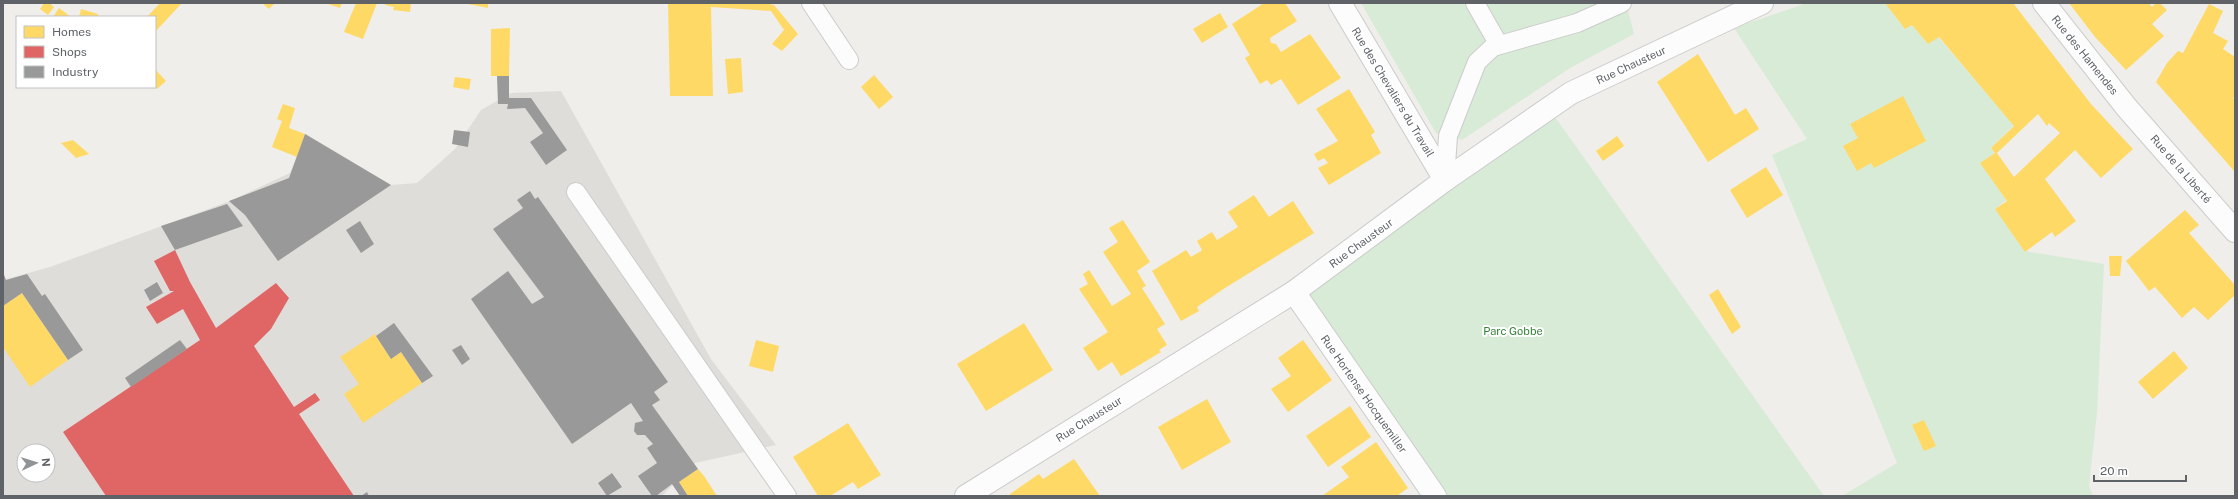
<svg xmlns="http://www.w3.org/2000/svg" width="2238" height="499" viewBox="0 0 2238 499" font-family="'Public Sans',sans-serif">
	<style>
		.industrial { fill: #dfddda; fill-rule: evenodd }
		.green { fill: #d8ebd6 }
		.homes { fill: #ffd966; fill-rule: evenodd }
		.shops { fill: #e06666 }
		.industry { fill: #999 }
		.lines { fill: none; stroke-linecap: round; stroke-linejoin: round }
		.service-casing { stroke: #cbcccc; stroke-width: 20 }
		.minor-casing { stroke: #cbcccc; stroke-width: 24 }
		.service { stroke: #fdfcfc; stroke-width: 18 }
		.minor { stroke: #fdfcfc; stroke-width: 22 }
		.labels { text-anchor: middle; stroke-width: 4; stroke-linejoin: round; paint-order: stroke }
		.street-label { font-size: 11px; fill: #5f6368; stroke: #fff }
		.park-label { font-size: 11px; fill: #348238; stroke: #fff }
	</style>
	<rect width="100%" height="100%" fill="#efeeea"/>
	<path class="industrial" d="M561,91L711,359L776,445L695,463L662,496H3V280L50,267L230,201L290,173L306,134L391,185L417,183L455,149L481,110L511,93ZM24,451H48V475H24Z"/>
	<g class="green">
		<path d="M1361,3H1626L1634,34L1570,68L1462,140L1436,133Z"/>
		<path d="M1807,3H1886L1904,28L1912,25L1928,44L1938,37L2014,125L1991,148L1996,154L1981,163L2006,200L1995,209L2025,251L2104,264L2097,413L2089,486L2093,496H1842L1897,463L1772,155L1807,139L1734,28Z"/>
		<path d="M1555,117L1824,496H1435L1294,292Z"/>
	</g>
	<g class="homes">
		<path d="M44,3H49L54,7L48,15L40,9Z"/>
		<path d="M160,3H182L155,32V17H147Z"/>
		<path d="M262,3H275L269,9Z"/>
		<path d="M325,3H342L340,8Z"/>
		<path d="M356,3H377L363,39L344,32Z"/>
		<path d="M386,3H411L410,12L393,10L394,7L385,5Z"/>
		<path d="M463,3H488V8Z"/>
		<path d="M668,3H765L774,5L798,34L782,51L772,44L784,30L771,11L711,7L713,96H670Z"/>
		<path d="M1264,3H1285L1297,21L1270,38L1271,43L1276,44L1281,52L1310,34L1341,78L1298,105L1281,79L1271,85L1267,80L1260,84L1245,58L1250,55L1232,24Z"/>
		<path d="M1885,3H2013L2091,104L2133,149L2101,178L2075,150L2045,179L2076,221L2055,237L2052,232L2025,252L1995,209L2007,201L1980,163L1995,153L1991,148L2014,126L1939,37L1928,44L1912,25L1905,29ZM2038,114L2047,126L2049,123L2060,133L2014,177L1997,153Z"/>
		<path d="M2069,3H2149L2152,7L2156,3H2160L2167,10L2152,24L2164,36L2126,70L2095,37Z"/>
		<path d="M2209,4L2223,11L2213,33L2228,41L2223,49L2235,57V96L2233,98L2235,100V172L2156,82L2167,63L2178,51L2183,53Z"/>
		<path d="M59,8L71,17H53Z"/>
		<path d="M81,9L98,14V17H79Z"/>
		<path d="M1220,13L1228,27L1202,43L1193,29Z"/>
		<path d="M510,28L509,76H491V29Z"/>
		<path d="M1698,54L1735,115L1746,108L1759,129L1708,162L1657,82Z"/>
		<path d="M741,58L743,92L728,94L725,59Z"/>
		<path d="M155,69L166,81L157,89L155,87Z"/>
		<path d="M874,75L893,97L879,109L861,87Z"/>
		<path d="M455,77L471,79L469,90L453,87Z"/>
		<path d="M1349,89L1375,132L1371,135L1381,153L1329,185L1318,168L1328,163L1324,158L1318,161L1314,154L1338,141L1316,109Z"/>
		<path d="M1903,96L1926,141L1874,168L1871,163L1857,171L1843,146L1858,138L1850,124Z"/>
		<path d="M283,104L295,108L289,128L305,134L297,157L272,147L282,121L277,119Z"/>
		<path d="M1617,136L1624,146L1603,161L1596,151Z"/>
		<path d="M73,140L89,154L76,158L61,143Z"/>
		<path d="M1766,167L1783,195L1747,218L1730,190Z"/>
		<path d="M1254,195L1269,217L1293,201L1314,233L1225,288L1197,307L1199,311L1181,321L1152,271L1186,250L1191,257L1201,251L1202,250L1197,241L1212,232L1217,240L1238,227L1228,212Z"/>
		<path d="M2185,210L2199,225L2189,233L2235,285V295L2208,320L2194,307L2182,318L2155,287L2149,291L2126,261Z"/>
		<path d="M1123,220L1150,262L1137,271L1146,286L1142,288L1165,324L1157,329L1167,345L1159,350L1161,352L1121,376L1112,362L1098,371L1083,348L1108,332L1079,289L1088,284L1083,274L1089,270L1112,306L1131,294L1103,252L1118,242L1109,228Z"/>
		<path d="M2109,256H2122L2120,276H2110Z"/>
		<path d="M1718,289L1741,327L1732,334L1709,295Z"/>
		<path d="M22,293L68,360L30,387L3,347V306Z"/>
		<path d="M1024,323L1053,370L986,411L957,364Z"/>
		<path d="M375,334L391,359L401,352L422,383L363,423L344,394L359,384L340,357Z"/>
		<path d="M756,340L779,346L773,372L749,366Z"/>
		<path d="M1303,340L1332,380L1288,412L1271,389L1291,376L1278,358Z"/>
		<path d="M2174,351L2188,368L2153,399L2138,382Z"/>
		<path d="M1207,399L1231,442L1182,470L1158,427Z"/>
		<path d="M1350,406L1371,437L1328,467L1306,436Z"/>
		<path d="M1924,420L1936,446L1924,451L1912,425Z"/>
		<path d="M848,423L881,475L858,489L853,482L830,496H818L793,457Z"/>
		<path d="M1376,442L1408,488L1397,496H1322L1349,477L1341,467Z"/>
		<path d="M1074,459L1100,496H1011L1010,494L1039,474L1043,479Z"/>
		<path d="M698,469L704,476L717,496H688L679,482Z"/>
	</g>
	<path class="shops" d="M175,250L190,282L216,328L276,283L289,298L271,329L254,346L294,407L315,393L320,400L299,414L354,496H106L63,432L200,340L183,309L157,324L146,307L174,291H170L154,261Z"/>
	<g class="industry">
		<path d="M497,76H509V98H531L567,150L546,165L530,142L543,133L525,108L507,109L508,104H498Z"/>
		<path d="M454,130L470,132L468,147L452,144Z"/>
		<path d="M305,134L391,185L278,261L245,215L229,201L289,178Z"/>
		<path d="M530,191L535,199L538,197L668,382L654,392L660,400L652,405L698,469L679,482L688,496H680L672,484L656,496H652L638,476L657,463L647,448L653,444L645,435H637L634,431L635,423L643,421L631,403L572,444L471,299L508,271L532,304L544,297L493,229L523,208L517,200Z"/>
		<path d="M227,204L243,226L175,250L161,226Z"/>
		<path d="M360,221L374,244L361,253L346,230Z"/>
		<path d="M3,272L6,280L27,274L42,296L45,294L83,350L68,360L22,293L3,306Z"/>
		<path d="M157,282L163,293L150,301L144,290Z"/>
		<path d="M394,323L433,376L422,383L401,352L391,359L376,336Z"/>
		<path d="M180,340L187,349L131,387L125,378Z"/>
		<path d="M461,345L470,359L462,365L452,350Z"/>
		<path d="M612,473L622,487L607,496L598,483Z"/>
		<path d="M367,492L369,496H361Z"/>
	</g>
	<g class="lines">
		<defs>
			<g id="service">
				<path d="M811,3L849,60"/>
				<path d="M1475,3L1499,45"/>
				<path d="M1445,180L1448,136L1477,62L1493,47L1577,23L1622,3"/>
				<path d="M576,192L787,496"/>
			</g>
			<g id="minor">
				<path d="M1340,3L1445,180"/>
				<path d="M2044,3L2127,108L2235,231"/>
				<path d="M1294,292L1435,496"/>
				<path d="M966,496L1294,292L1445,180L1571,93L1762,3"/>
			</g>
		</defs>
		<use href="#service" class="service-casing"/>
		<use href="#minor" class="minor-casing"/>
		<use href="#service" class="service"/>
		<use href="#minor" class="minor"/>
	</g>
	<g class="labels">
		<g class="street-label">
			<text transform="translate(2085 55) rotate(51)" y="4">Rue des Hamendes</text>
			<text transform="translate(1631 65) rotate(-25)" y="4">Rue Chausteur</text>
			<text transform="translate(1393 92) rotate(59)" y="4">Rue des Chevaliers du Travail</text>
			<text transform="translate(2181 169) rotate(49)" y="4">Rue de la Liberté</text>
			<text transform="translate(1361 243) rotate(-36)" y="4">Rue Chausteur</text>
			<text transform="translate(1364 394) rotate(55)" y="4">Rue Hortense Hocquemiller</text>
			<text transform="translate(1089 419) rotate(-32)" y="4">Rue Chausteur</text>
		</g>
		<g class="park-label">
			<text x="1513" y="335">Parc Gobbe</text>
		</g>
	</g>
	<rect width="2238" height="499" fill="none" stroke="#5f6368" stroke-width="8"/>
	<rect x="16" y="16" width="140" height="72" fill="#ffffff" stroke="#bfc1c3"/>
	<rect x="24" y="26" width="20" height="12" fill="#ffd966" stroke="#bfc1c3"/>
	<text x="52" y="36" font-size="12" fill="#5f6368">Homes</text>
	<rect x="24" y="46" width="20" height="12" fill="#e06666" stroke="#bfc1c3"/>
	<text x="52" y="56" font-size="12" fill="#5f6368">Shops</text>
	<rect x="24" y="66" width="20" height="12" fill="#999999" stroke="#bfc1c3"/>
	<text x="52" y="76" font-size="12" fill="#5f6368">Industry</text>
	<g transform="translate(36 463) rotate(86)"><circle r="19" fill="#ffffff" stroke="#bfc1c3"/>
	<path d="M0-3L7 15L0 10L-7 15Z" fill="#919496"/>
	<text y="-6" font-size="11" font-weight="bold" text-anchor="middle" fill="#5f6368">N</text>
	</g>
	<path d="M2094 475v6h92v-6" fill="none" stroke="#5f6368" stroke-width="2"/>
	<text x="2100" y="475" font-size="12" fill="#5f6368" stroke="#ffffff" stroke-width="3" paint-order="stroke">20 m</text>
</svg>
